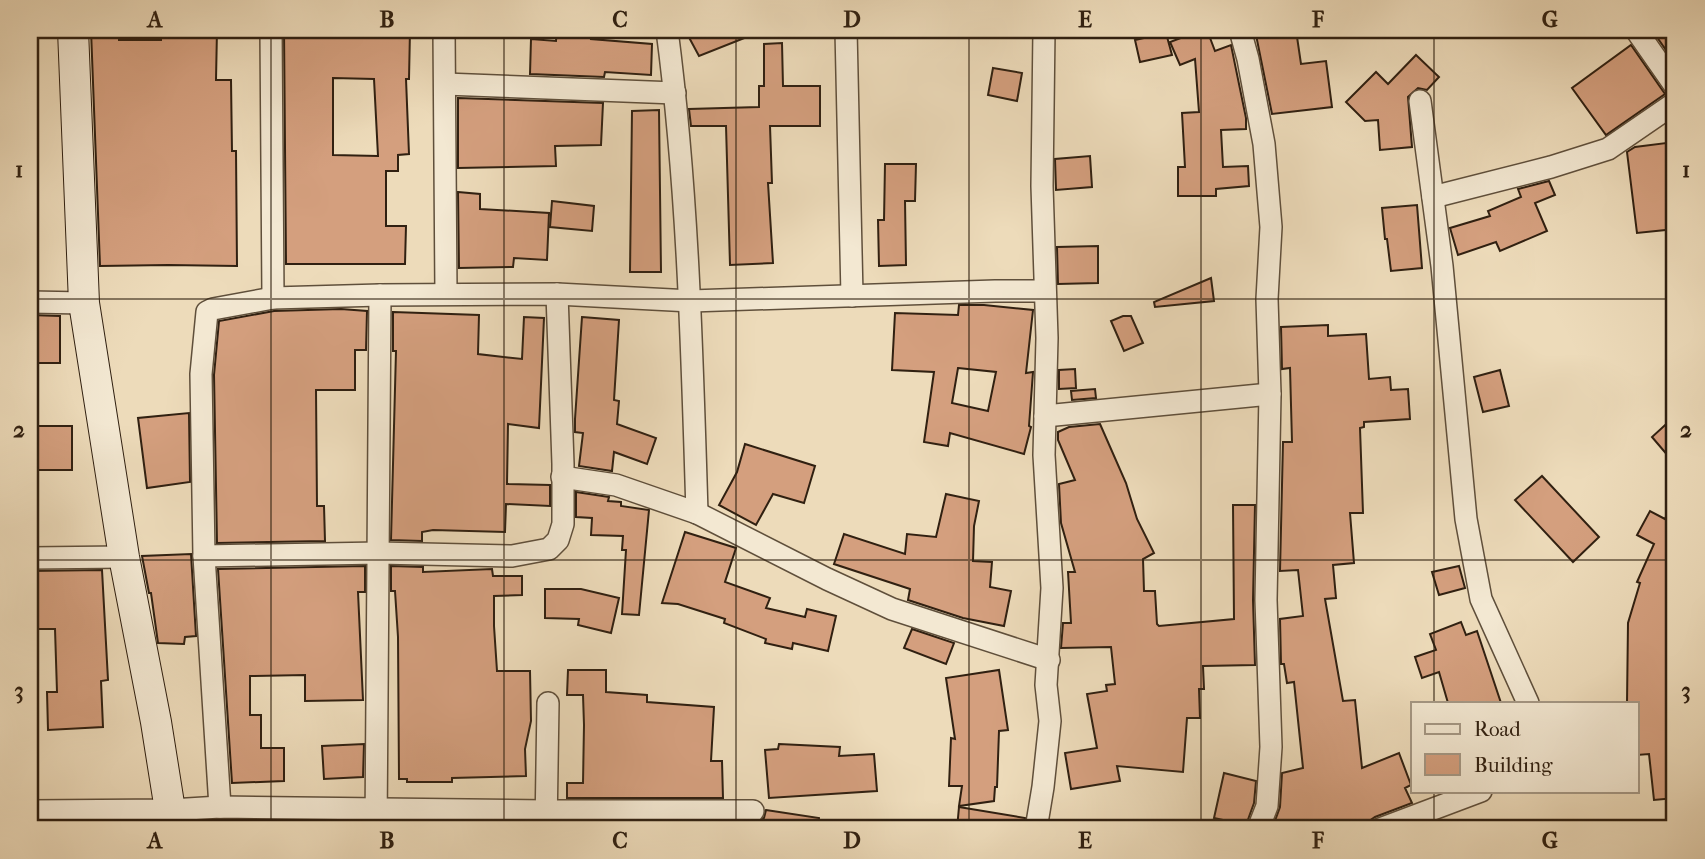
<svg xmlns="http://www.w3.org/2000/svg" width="1705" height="859" viewBox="0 0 1705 859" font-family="'IM FELL French Canon',serif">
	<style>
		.building { fill: #d49f7e; stroke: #302011; stroke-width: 2; fill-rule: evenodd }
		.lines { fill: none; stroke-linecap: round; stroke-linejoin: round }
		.street-casing { stroke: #5f4f3b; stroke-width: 24 }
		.secondary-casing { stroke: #302011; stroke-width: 32 }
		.street { stroke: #f3e8d2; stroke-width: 21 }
		.secondary { stroke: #f3e8d2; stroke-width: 30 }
		.grid { fill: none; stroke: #302011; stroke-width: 2; stroke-opacity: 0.55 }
		.neatline { fill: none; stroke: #302011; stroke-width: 2.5 }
		.grid-label { font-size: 23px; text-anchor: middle; font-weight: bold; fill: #302011 }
	</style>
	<rect width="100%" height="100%" fill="#eddbba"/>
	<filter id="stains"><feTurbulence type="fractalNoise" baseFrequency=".00286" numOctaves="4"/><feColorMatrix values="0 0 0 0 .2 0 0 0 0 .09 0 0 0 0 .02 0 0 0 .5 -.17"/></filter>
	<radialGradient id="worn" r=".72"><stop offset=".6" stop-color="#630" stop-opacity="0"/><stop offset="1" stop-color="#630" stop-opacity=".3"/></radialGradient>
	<g class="building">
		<path d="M91,30H119V40H161V30H217L216,80H231L232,151H236L237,266L168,265L100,266Z"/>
		<path d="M284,30H410L409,79H406L409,154L398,155V171H386V226H406L405,264H286ZM333,78L374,79L378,156L333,155Z"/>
		<path d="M557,30H592L591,39L652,44L651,75L605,72L604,77L530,74L531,39L556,41Z"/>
		<path d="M685,30H762V31L699,56Z"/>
		<path d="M1194,30H1207L1215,51L1231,45L1246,118V129L1221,130L1223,167L1248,166L1249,186L1216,189V196H1178V167H1185L1182,113L1199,112L1195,59L1180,65L1170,42L1194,33Z"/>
		<path d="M1255,30H1296L1301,64L1326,61L1332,107L1272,114Z"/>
		<path d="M1652,30H1675V63Z"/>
		<path d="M1166,33L1172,55L1140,62L1135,40Z"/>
		<path d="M782,43L783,86H820V126H770L772,183H768L773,263L730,265L726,126H691L689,109L759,107V86H764V44Z"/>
		<path d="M1631,45L1665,94L1606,135L1572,88Z"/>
		<path d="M1416,55L1439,77L1427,90L1418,88L1408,97L1412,147L1380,150L1378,120L1365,121L1346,102L1376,72L1388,84Z"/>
		<path d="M993,68L1022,73L1017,101L988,95Z"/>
		<path d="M458,98L603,103L601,145L555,146L556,166L458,168Z"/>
		<path d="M659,110L661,272H630L632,111Z"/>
		<path d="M1666,143L1675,229L1637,233L1627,152L1635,147Z"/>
		<path d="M1090,156L1092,187L1056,190L1055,159Z"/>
		<path d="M885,164H916L915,201H905L906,265L879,266L878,220H884Z"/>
		<path d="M1549,181L1555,195L1535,203L1547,231L1500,251L1496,242L1458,255L1450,228L1490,216L1488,211L1521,197L1518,189Z"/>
		<path d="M458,192L480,194V209L549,213L547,260L514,258L513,267L459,268Z"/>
		<path d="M552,201L594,206L592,231L550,227Z"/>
		<path d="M1417,205L1422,268L1391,271L1387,239H1385L1382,208Z"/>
		<path d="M1098,246V283L1058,284L1057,247Z"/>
		<path d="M1211,278L1214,301L1155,307L1154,302Z"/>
		<path d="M959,305H984L1033,310L1026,373L1033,372L1029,426L1031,427L1024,454L950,433L948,446L924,442L934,372L892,370L895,313L958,315ZM958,368L996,372L988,411L952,403Z"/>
		<path d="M341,309L367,311L366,350H355V390H316L317,506H324L325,541L217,543L214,375L219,321L274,311Z"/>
		<path d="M393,312L479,315L478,354L522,359L524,317L544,318L539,428L508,424L507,484L550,485V506L506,504L505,532L433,530L422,532V541L391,540L396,351H393Z"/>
		<path d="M30,315L60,316V363H30Z"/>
		<path d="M1123,316H1131L1143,343L1124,351L1111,321Z"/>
		<path d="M582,317L619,320L614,400L619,401L617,424L656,438L647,464L614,452L612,471L579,466L583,433L575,432V419Z"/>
		<path d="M1328,325V336L1366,334L1369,379L1390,377L1391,390L1408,389L1410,419L1364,422V427L1360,428L1363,513H1350L1354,563L1333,565L1336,598L1325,599L1343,701L1355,700L1362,768L1399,753L1411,785L1405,788L1412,803L1375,817L1369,821L1367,829H1272L1280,807L1282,773L1303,768L1294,682L1287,683L1284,664H1281L1280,619L1303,616L1298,570L1280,571L1283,442H1292L1290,368L1282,369L1281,327Z"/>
		<path d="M1075,369L1076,388L1059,389V370Z"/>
		<path d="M1500,370L1509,406L1483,412L1474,377Z"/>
		<path d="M1095,389L1096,398L1072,400L1071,391Z"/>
		<path d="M189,413L190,482L147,488L138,418Z"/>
		<path d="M1675,416V464L1652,437Z"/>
		<path d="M1100,424L1126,483L1137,519L1154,553L1143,559L1144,591H1155L1157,624L1159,626L1234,619L1233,505H1255L1253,600L1255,665L1203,666L1204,689H1199L1200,718H1187L1183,772L1117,766L1120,781L1071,789L1065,753L1097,748L1087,694L1107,691L1106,685L1115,684L1111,647L1061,648L1063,623H1071L1068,572H1075L1061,523L1059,484L1075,480L1058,440V432L1069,427Z"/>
		<rect x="30" y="426" width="42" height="44"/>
		<path d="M745,444L815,466L804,503L773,494L756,525L719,505L737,472Z"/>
		<path d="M1542,476L1599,537L1573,562L1515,500Z"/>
		<path d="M576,492L609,497L608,501L621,502V506L649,510L639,615L622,614L626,550H622L623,536L591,535L592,518L576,517Z"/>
		<path d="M946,494L979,501L974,526L973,561L992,562L990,587L1011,591L1004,626L963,618L908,600L910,589L834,564L844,534L905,554L907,534L936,537Z"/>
		<path d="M1675,497V798L1654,800L1649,754L1637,755V703H1627L1628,623L1640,583L1637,582L1654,544L1637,535L1650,511L1665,519Z"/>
		<path d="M685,532L736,548L725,582L770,598L766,608L805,617L807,609L836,616L828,651L793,643L792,649L765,643L766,639L724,623L725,619L678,604L662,603Z"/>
		<path d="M191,554L196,636L185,637L184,644L158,643L151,593H149L142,556Z"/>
		<path d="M365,566V592H358L363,700L305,701V675L250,676V715H261V748H284V781L232,783L218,569Z"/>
		<path d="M391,566L423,567V572L492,569L493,576H522V595L494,596V626L497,671H530L531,721L525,749L526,776L452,778V782H407V779H399L398,637L395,591H391Z"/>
		<path d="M1459,566L1465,588L1439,595L1432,572Z"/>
		<path d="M102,570L108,680L101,681L103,727L48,730L47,692H57L55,629H30V571Z"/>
		<path d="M545,589H581L619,598L611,633L578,625L579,619L545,618Z"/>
		<path d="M1461,622L1466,635L1477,631L1501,703H1448L1439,672L1422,678L1415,657L1436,650L1430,634Z"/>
		<path d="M912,629L954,643L946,664L904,648Z"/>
		<path d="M568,670H606V692L647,695V702L714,707L711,761H722L723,798H567V783H583L584,725L583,695H567Z"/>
		<path d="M999,670L1008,730L999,731L997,787H995L994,801L959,806L962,786H949L951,738L955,739L946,678Z"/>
		<path d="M364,744L363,777L324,779L322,746Z"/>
		<path d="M779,744L840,747L839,756L874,754L877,791L769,798L765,750L778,749Z"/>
		<path d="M1224,773L1256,781L1254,803L1246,825L1214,818Z"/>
		<path d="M959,807L1025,818L1023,829H957Z"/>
		<path d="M766,810L819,818L818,829H756L757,823L764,818Z"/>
		<rect x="585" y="824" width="84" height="5"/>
	</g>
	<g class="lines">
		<defs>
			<g id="street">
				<path d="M271,30L273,298"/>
				<path d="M444,30L446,294"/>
				<path d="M667,30C688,190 692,351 697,513"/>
				<path d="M846,30L852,296"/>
				<path d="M1240,30L1248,59L1264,144L1271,227L1267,299L1270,394L1266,600L1271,747L1267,806L1258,829"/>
				<path d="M1636,30L1675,86"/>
				<path d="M445,84L675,93"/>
				<path d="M1420,101L1442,266L1466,519L1481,599L1528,703"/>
				<path d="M1433,197L1551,167L1608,149L1675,103"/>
				<path d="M30,302L84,303"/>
				<path d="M1045,416L1270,394"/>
				<path d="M562,477L616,485L697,513L827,579L892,609L1049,660"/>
				<path d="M204,556L379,553L512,556L549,549L558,540L563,524V464L557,294"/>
				<path d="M30,558L124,557"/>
				<path d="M220,807L204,556L201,374L207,312L213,309L273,298L380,295L557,294L691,301L995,291H1044"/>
				<path d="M30,811L171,810L220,807L546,811H753"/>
				<path d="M376,829L380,295"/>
				<path d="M546,829L548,703"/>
				<path d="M1036,829L1043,787L1050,721L1046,685L1052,588L1044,455L1047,338L1042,186L1044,30"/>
				<path d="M1380,829L1481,791"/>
			</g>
			<path id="secondary" d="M73,30L84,303L124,557L156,722L173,829"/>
		</defs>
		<use href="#street" class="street-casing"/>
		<use href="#secondary" class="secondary-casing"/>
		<use href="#street" class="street"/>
		<use href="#secondary" class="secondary"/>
	</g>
	<path class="grid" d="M271,30V829M504,30V829M736,30V829M969,30V829M1201,30V829M1434,30V703M30,299H1675M30,560H1675M1434,791V829"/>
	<rect width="1705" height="859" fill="none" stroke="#eddbba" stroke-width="77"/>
	<rect x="1411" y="702" width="228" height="91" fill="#f3e8d2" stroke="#a59885" stroke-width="2"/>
	<rect x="1425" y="724" width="35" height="10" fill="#f3e8d2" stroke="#a59885" stroke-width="2"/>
	<text x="1474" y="736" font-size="21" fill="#302011">Road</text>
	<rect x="1425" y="754" width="35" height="21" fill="#d49f7e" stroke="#a59885" stroke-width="2"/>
	<text x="1474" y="772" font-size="21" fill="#302011">Building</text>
	<rect x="38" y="38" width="1628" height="782" class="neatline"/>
	<g class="grid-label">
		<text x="155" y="27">A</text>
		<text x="387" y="27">B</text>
		<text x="620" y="27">C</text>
		<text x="852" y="27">D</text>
		<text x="1085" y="27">E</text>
		<text x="1318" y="27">F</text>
		<text x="1550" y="27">G</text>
		<text x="19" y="177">1</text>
		<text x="1686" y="177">1</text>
		<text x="19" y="437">2</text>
		<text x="1686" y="437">2</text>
		<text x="19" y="698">3</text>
		<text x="1686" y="698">3</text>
		<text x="155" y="848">A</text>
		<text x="387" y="848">B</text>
		<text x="620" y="848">C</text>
		<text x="852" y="848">D</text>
		<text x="1085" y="848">E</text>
		<text x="1318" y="848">F</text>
		<text x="1550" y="848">G</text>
	</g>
	<rect width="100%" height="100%" filter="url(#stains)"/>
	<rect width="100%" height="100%" fill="url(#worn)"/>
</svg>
